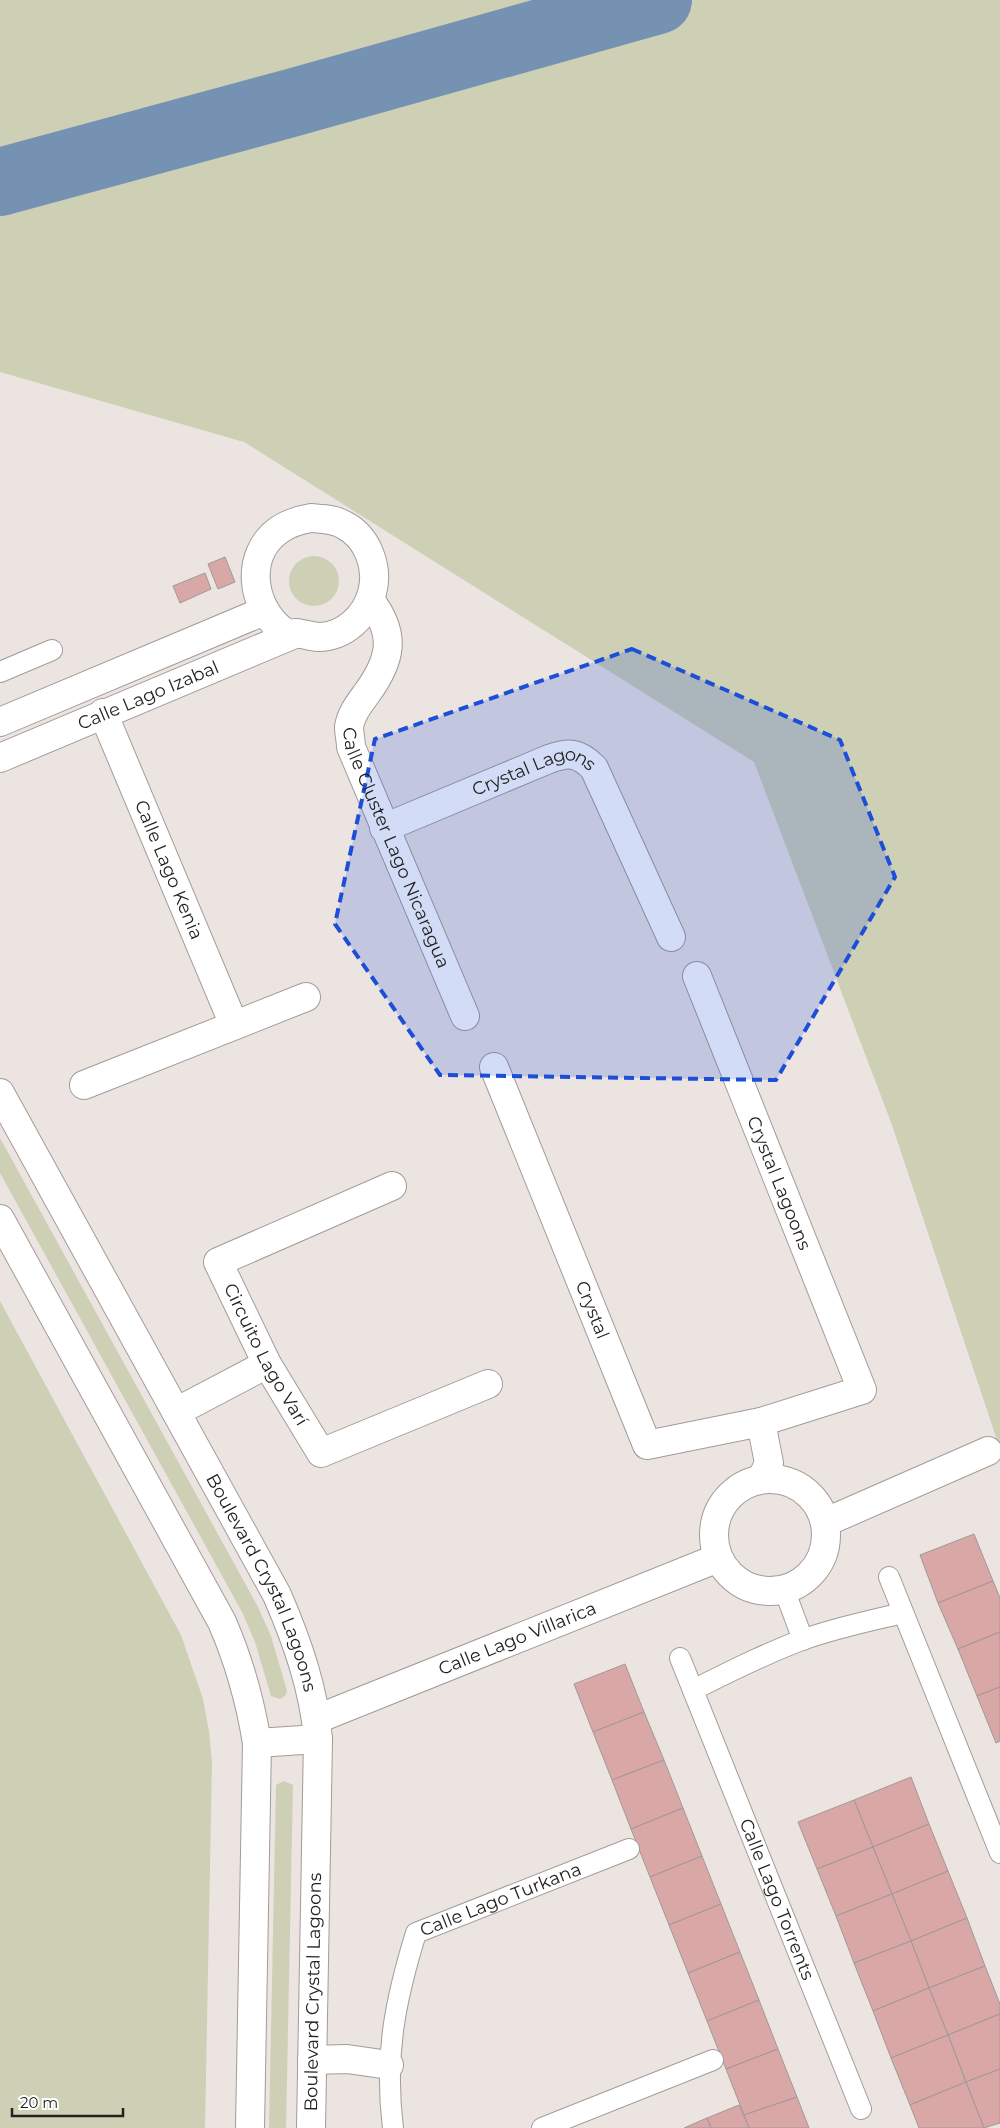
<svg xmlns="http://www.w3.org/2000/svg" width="1000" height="2128" viewBox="0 0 1000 2128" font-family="Montserrat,sans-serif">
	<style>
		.green { fill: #ced0b6 }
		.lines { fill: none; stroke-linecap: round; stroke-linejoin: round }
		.river { stroke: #7592b2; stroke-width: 68 }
		.building { fill: #d9a8a6; stroke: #a09898 }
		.service-casing { stroke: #a29c99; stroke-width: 22 }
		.minor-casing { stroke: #a29c99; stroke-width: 30 }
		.service { stroke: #fff; stroke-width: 20 }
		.minor { stroke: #fff; stroke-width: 28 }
		.marked { fill: #1d4ed8; fill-opacity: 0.2; stroke: #1d4ed8; stroke-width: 4; stroke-dasharray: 10 6; stroke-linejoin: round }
		.labels { text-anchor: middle; stroke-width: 4.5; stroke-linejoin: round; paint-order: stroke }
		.street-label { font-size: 18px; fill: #242220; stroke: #fff }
	</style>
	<rect width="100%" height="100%" fill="#ebe4e0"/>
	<g class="green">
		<path d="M0,0H1000V1449L892,1125L754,762L244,442L0,372Z"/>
		<circle cx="314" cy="581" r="25"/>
		<path d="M0,1138L257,1605L271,1636L287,1691L285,1696L280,1699L271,1696L255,1642L242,1612L0,1173Z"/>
		<path d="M0,1301L181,1635L203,1699L209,1731L212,1763L205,2128H0Z"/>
		<path d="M284,1781L293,1785L286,2128H269L276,1785Z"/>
	</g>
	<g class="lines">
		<path class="river" d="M0,182L291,103L658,0"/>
	</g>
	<g class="building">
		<path d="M225,557L235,582L218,589L208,564Z"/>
		<path d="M205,573L211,589L180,603L173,586Z"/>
		<path d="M974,1534L993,1581L938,1603L920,1555Z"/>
		<path d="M993,1581L1000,1598V1632L958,1649L938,1603Z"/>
		<path d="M1000,1632V1687L977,1696L958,1649Z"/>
		<path d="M625,1664L644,1712L593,1732L574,1684Z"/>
		<path d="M1000,1687V1741L996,1743L977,1696Z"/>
		<path d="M644,1712L664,1760L612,1780L593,1732Z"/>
		<path d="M664,1760L683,1808L631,1829L612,1780Z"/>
		<path d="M911,1777L929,1824L873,1847L854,1800Z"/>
		<path d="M854,1800L873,1847L817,1869L798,1822Z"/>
		<path d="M683,1808L702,1856L650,1877L631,1829Z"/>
		<path d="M929,1824L948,1871L892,1894L873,1847Z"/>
		<path d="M873,1847L892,1894L836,1916L817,1869Z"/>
		<path d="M702,1856L721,1904L669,1925L650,1877Z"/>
		<path d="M948,1871L967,1918L911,1941L892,1894Z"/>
		<path d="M892,1894L911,1941L854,1963L836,1916Z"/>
		<path d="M721,1904L740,1952L688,1973L669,1925Z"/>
		<path d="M967,1918L985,1966L929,1988L911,1941Z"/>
		<path d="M911,1941L929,1988L873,2011L854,1963Z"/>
		<path d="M740,1952L759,2000L707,2021L688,1973Z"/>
		<path d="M985,1966L1000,2004V2014L948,2035L929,1988Z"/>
		<path d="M929,1988L948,2035L891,2058L873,2011Z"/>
		<path d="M759,2000L778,2049L726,2069L707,2021Z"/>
		<path d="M1000,2014V2069L966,2082L948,2035Z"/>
		<path d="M948,2035L966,2082L910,2105L891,2058Z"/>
		<path d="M778,2049L797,2097L744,2115L726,2069Z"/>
		<path d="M1000,2069V2123L984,2128L966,2082Z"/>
		<path d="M966,2082L984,2128H919L910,2105Z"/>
		<path d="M797,2097L809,2128H749L744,2115Z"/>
		<path d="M739,2105L749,2128H711L707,2118Z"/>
		<path d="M707,2118L711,2128H684Z"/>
	</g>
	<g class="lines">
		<defs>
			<g id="service">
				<path d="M0,672L52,650"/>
				<path d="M889,1577L1000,1853"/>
				<path d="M784,1589L803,1640"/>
				<path id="s1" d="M680,1658L861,2109"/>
				<path d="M693,1690C729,1672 764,1654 802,1640C835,1628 869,1621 903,1613"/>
				<path id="s2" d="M393,2128C384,2056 395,2001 416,1933L629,1849"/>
				<path d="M542,2128L713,2060"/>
			</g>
			<g id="minor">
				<path d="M311,518C322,519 334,519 344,525C368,537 379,568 372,593C366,616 345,636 320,637C315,637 307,635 302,634C296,633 288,634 283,631C251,607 244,555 279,530C289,523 299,520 311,518Z"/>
				<path id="s3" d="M370,600C397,635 391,660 367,693C359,704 351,714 349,727C349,733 351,741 351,747L465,1016"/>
				<path id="s4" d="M103,713L234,1025"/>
				<path d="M0,722L264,611"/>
				<path id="s5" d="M0,758L297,633"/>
				<path id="s6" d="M384,828L549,759C569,752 578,752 594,768L671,937"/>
				<path id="s7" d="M494,1067L647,1445L761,1422L862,1390L697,976"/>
				<path d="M84,1085L306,997"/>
				<path id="s8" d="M0,1093L277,1595C297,1641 314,1689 318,1739L311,2128"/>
				<path id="s9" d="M392,1186L218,1262L267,1364L321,1453L488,1384"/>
				<path d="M0,1219L222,1622C239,1661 250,1700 257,1743L250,2128"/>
				<path d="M176,1412L267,1364"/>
				<path d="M761,1422L769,1463L762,1478"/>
				<circle cx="770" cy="1535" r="56"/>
				<path d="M826,1522L988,1451"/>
				<path id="s10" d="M317,1719L718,1558"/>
				<path d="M257,1743L318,1739"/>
				<path d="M312,2060L347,2059L389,2065"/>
			</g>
		</defs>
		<use href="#service" class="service-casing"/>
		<use href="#minor" class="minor-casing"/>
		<use href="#service" class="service"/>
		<use href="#minor" class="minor"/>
	</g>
	<path class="marked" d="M632,649L840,740L895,877L776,1080L440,1075L335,924L375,739Z"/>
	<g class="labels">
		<g class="street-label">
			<text dy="6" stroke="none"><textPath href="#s5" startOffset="161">Calle Lago Izabal</textPath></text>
			<text dy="6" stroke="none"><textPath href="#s6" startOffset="162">Crystal Lagons</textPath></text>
			<text dy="6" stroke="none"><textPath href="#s3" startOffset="271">Calle Cluster Lago Nicaragua</textPath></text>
			<text dy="6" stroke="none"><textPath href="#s4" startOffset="170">Calle Lago Kenia</textPath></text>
			<text transform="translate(779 1183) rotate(68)" y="6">Crystal Lagoons</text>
			<text dy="6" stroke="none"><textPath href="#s7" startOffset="262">Crystal</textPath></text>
			<text dy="6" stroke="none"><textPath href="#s9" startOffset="294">Circuito Lago Varí</textPath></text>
			<text dy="6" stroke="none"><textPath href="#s8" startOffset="556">Boulevard Crystal Lagoons</textPath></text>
			<text dy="6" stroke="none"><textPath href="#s10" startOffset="216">Calle Lago Villarica</textPath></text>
			<text dy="6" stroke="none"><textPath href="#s1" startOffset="260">Calle Lago Torrents</textPath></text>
			<text dy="6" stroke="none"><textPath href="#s2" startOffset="289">Calle Lago Turkana</textPath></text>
			<text transform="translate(313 1992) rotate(-89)" y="6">Boulevard Crystal Lagoons</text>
		</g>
	</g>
	<path d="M12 2108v8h111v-8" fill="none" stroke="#242220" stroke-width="2.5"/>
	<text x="20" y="2108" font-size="15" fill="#242220" stroke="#ffffff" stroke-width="4" paint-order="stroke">20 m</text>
</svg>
